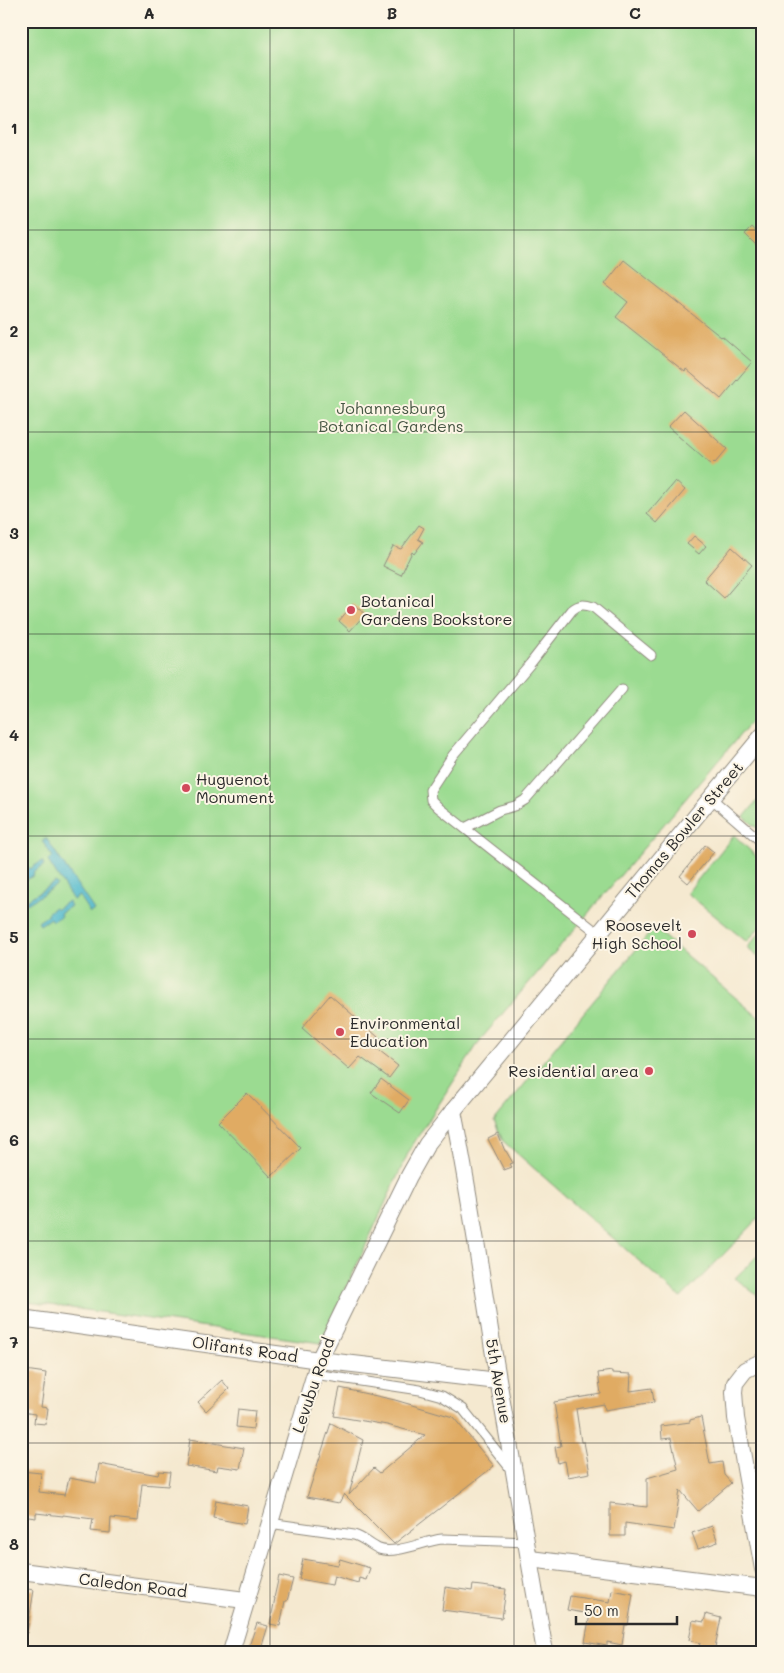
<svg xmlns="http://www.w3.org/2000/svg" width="784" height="1673" viewBox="0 0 784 1673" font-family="Mali,sans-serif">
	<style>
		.green { fill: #9bdb91; stroke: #63835e }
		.water { fill: #50bacd; stroke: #3e727c }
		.building { fill: #e0ab64 }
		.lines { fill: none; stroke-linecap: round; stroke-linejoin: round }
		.lane-casing { stroke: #908a7e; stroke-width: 11 }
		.street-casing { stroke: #908a7e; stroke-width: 18 }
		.lane { stroke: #fff; stroke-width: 9 }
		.street { stroke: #fff; stroke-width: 16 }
		.grid { fill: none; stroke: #2b2b2b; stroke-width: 1; stroke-opacity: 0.55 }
		.poi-dot { fill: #d1495b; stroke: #fcf5e5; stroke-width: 2 }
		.labels { text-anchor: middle; stroke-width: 4; stroke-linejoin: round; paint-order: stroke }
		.park-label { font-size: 16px; fill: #475744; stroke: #fcf5e5 }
		.poi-label { font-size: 16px; fill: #2b2b2b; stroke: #fcf5e5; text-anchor: start }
		.street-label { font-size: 16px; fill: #2b2b2b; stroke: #fcf5e5 }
		.neatline { fill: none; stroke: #2b2b2b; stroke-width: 2 }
		.grid-label { font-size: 16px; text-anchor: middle; font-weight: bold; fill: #2b2b2b }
	</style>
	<rect width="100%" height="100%" fill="#fcf5e5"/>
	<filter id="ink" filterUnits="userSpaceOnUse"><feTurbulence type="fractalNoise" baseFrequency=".02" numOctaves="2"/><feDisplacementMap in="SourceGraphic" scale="10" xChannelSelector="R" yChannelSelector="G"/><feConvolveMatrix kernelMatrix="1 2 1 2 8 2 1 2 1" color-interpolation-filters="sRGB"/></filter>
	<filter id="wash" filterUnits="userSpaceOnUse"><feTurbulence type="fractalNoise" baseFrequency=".0096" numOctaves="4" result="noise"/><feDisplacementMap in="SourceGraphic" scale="20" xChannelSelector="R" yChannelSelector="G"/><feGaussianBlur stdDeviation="1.12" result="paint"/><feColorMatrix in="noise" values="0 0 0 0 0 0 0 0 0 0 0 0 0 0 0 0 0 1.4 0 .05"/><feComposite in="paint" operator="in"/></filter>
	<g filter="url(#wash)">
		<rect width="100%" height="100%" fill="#f5e9d0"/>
		<g class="green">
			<path d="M21,21H763V708L481,1039L410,1149L321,1343L21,1301Z"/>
			<path d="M763,794V833L744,817Z"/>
			<path d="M734,835L763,863V923L747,942L687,893Z"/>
			<path d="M654,928L763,1021V1214L681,1298L503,1141L494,1121Z"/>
			<path d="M763,929V961L747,948Z"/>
			<path d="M763,1250V1300L735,1278Z"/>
		</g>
		<g class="water">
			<path d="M46,838L94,910L90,913L79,896L73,900L48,861L53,857L42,841Z"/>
			<path d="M42,861L44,865L33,873L34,875L26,880L24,878L21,879V872L28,867L30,869Z"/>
			<path d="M55,882L57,885L27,904L25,901Z"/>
			<path d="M68,901L71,906L60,913L61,916L52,921L50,918L40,925L38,922L48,915L47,913L55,907L57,909Z"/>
		</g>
		<g id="blocks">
			<g class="building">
				<path d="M752,227L763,237V252L745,234Z"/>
				<path d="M624,260L721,337L722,336L752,362L721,399L686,369L685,372L616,317L628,302L605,284Z"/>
				<path d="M684,410L727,449L715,463L714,462L711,465L668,427Z"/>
				<path d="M675,481L685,490L657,523L647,514Z"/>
				<path d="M419,525L424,528L418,539L423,542L414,554L412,552L401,575L383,566L393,546L401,549Z"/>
				<path d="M694,536L706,546L699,554L687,544Z"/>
				<path d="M732,547L752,565L724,598L704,580Z"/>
				<path d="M353,604L365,614L350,631L339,621Z"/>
				<path d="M705,845L714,852L688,883L680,876Z"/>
				<path d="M330,995L378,1037L371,1045L398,1066L389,1078L360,1057L349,1069L302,1028Z"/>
				<path d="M381,1079L409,1100L400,1113L371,1093Z"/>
				<path d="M247,1093L301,1148L271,1177L218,1122Z"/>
				<path d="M498,1134L505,1151H506L513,1163L510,1164L512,1167L504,1170L488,1139Z"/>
				<path d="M25,1370L46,1373L41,1407L48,1408L46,1424L34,1423L35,1414L21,1412V1377H24Z"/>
				<path d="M612,1371V1373L631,1374L630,1391L652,1388L654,1402L605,1410L604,1404L576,1409L581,1442H584L590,1473L568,1477L565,1461L558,1463L555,1447L561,1446L554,1402L601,1394L598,1373Z"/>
				<path d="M222,1380L229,1389L206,1411L198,1402Z"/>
				<path d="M340,1388L395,1400L453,1417L494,1466L394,1544L344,1494L339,1503L307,1497L331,1423L363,1440L349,1495L374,1468L380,1473L425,1435L387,1425L334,1416Z"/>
				<path d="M238,1409L255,1411L253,1429L236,1427Z"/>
				<path d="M701,1417L710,1464L722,1462L724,1475L731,1483L698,1511L680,1490L674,1530L625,1523V1536H610V1503L647,1507V1478L678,1469L671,1438L662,1439L661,1426L690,1422V1420Z"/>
				<path d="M190,1439L244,1448L240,1469L218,1466L217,1471L186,1466Z"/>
				<path d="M99,1464L158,1475L159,1471L170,1472L168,1486L142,1484L138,1521L111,1518L110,1533L91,1531L93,1519L63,1515V1516L36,1513V1518L21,1516V1471L41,1473L39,1492L65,1495L69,1478L96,1483Z"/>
				<path d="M216,1500L248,1506L245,1524L213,1518Z"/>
				<path d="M712,1526L718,1542L698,1549L692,1533Z"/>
				<path d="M303,1559L338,1565L340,1559L370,1568L366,1580L359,1578L358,1583L334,1576L332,1585L299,1579Z"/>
				<path d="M279,1576L293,1579L287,1601H285L280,1626L270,1624L275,1598H274Z"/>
				<path d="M473,1585L506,1589L502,1618L442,1610L445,1587L472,1591Z"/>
				<path d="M21,1588L34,1590L27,1633H21Z"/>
				<path d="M612,1590L633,1594L628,1625H625L622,1645L607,1642V1646L585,1642L590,1614L567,1610L570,1596L610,1602Z"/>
				<path d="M706,1614L721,1618L714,1652H698L700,1643L689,1640L693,1620L704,1622Z"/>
				<path d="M257,1623L268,1626L260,1652H247Z"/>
			</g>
		</g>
	</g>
	<g filter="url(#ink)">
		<use href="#blocks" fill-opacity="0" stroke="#908a7e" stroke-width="1"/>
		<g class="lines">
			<defs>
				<g id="lane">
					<path d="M711,798L763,843"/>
					<path d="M465,828L500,810L515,806L525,800L622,689"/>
					<path d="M599,934L439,808L431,800L430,790L453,755L530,664L572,610C579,604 584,604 593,607L651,655"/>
					<path d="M314,1374L420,1390L442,1396L463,1409L510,1468"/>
					<path d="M269,1523L354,1535C364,1538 370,1545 379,1549C395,1555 424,1541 442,1539L527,1542"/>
				</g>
				<g id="street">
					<path d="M453,1111C471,1200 483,1290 498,1379C513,1470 530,1561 545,1652"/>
					<path d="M21,1318L319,1360L498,1381"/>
					<path d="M763,1361L745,1370L735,1383L734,1392L736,1418L763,1569"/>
					<path d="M530,1559L763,1588"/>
					<path d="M21,1571L245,1600"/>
					<path d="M231,1652L319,1360L409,1176L427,1144L453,1111L763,735"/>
				</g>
			</defs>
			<use href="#lane" class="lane-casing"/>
			<use href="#street" class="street-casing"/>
			<use href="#lane" class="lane"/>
			<use href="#street" class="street"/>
		</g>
	</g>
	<path class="grid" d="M270,21V1652M514,21V1652M21,230H763M21,432H763M21,634H763M21,836H763M21,1039H763M21,1241H763M21,1443H763"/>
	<g class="poi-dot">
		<circle cx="351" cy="610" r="5"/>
		<circle cx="186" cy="788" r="5"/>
		<circle cx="692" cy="934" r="5"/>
		<circle cx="340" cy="1032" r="5"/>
		<circle cx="649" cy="1071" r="5"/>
	</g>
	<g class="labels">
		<g class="park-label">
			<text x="391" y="414">Johannesburg<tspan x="391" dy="18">Botanical Gardens</tspan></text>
		</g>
		<g class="poi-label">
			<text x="361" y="607">Botanical<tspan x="361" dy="18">Gardens Bookstore</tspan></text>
			<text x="196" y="785">Huguenot<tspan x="196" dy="18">Monument</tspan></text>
			<text x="682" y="931" text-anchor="end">Roosevelt<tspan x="682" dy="18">High School</tspan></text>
			<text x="350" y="1029">Environmental<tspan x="350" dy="18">Education</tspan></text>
			<text x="639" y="1077" text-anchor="end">Residential area</text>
		</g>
		<g class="street-label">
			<text transform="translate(684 830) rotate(-50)" y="6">Thomas Bowler Street</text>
			<text transform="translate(245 1349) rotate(8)" y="6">Olifants Road</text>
			<text transform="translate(499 1381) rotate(80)" y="6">5th Avenue</text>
			<text transform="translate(313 1385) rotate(-71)" y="6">Levubu Road</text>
			<text transform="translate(133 1585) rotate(7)" y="6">Caledon Road</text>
		</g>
	</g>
	<rect width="784" height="1673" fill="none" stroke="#fcf5e5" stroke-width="55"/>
	<path d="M576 1616v8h101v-8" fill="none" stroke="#2b2b2b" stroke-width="2.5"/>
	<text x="584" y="1616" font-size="15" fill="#2b2b2b" stroke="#fcf5e5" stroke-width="4" paint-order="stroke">50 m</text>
	<rect x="28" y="28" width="728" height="1618" class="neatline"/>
	<g class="grid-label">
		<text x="149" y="19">A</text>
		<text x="392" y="19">B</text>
		<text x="635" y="19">C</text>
		<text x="14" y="134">1</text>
		<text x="14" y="337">2</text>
		<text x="14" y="539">3</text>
		<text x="14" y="741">4</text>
		<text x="14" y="943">5</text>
		<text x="14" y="1146">6</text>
		<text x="14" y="1348">7</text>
		<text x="14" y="1550">8</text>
	</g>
</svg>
